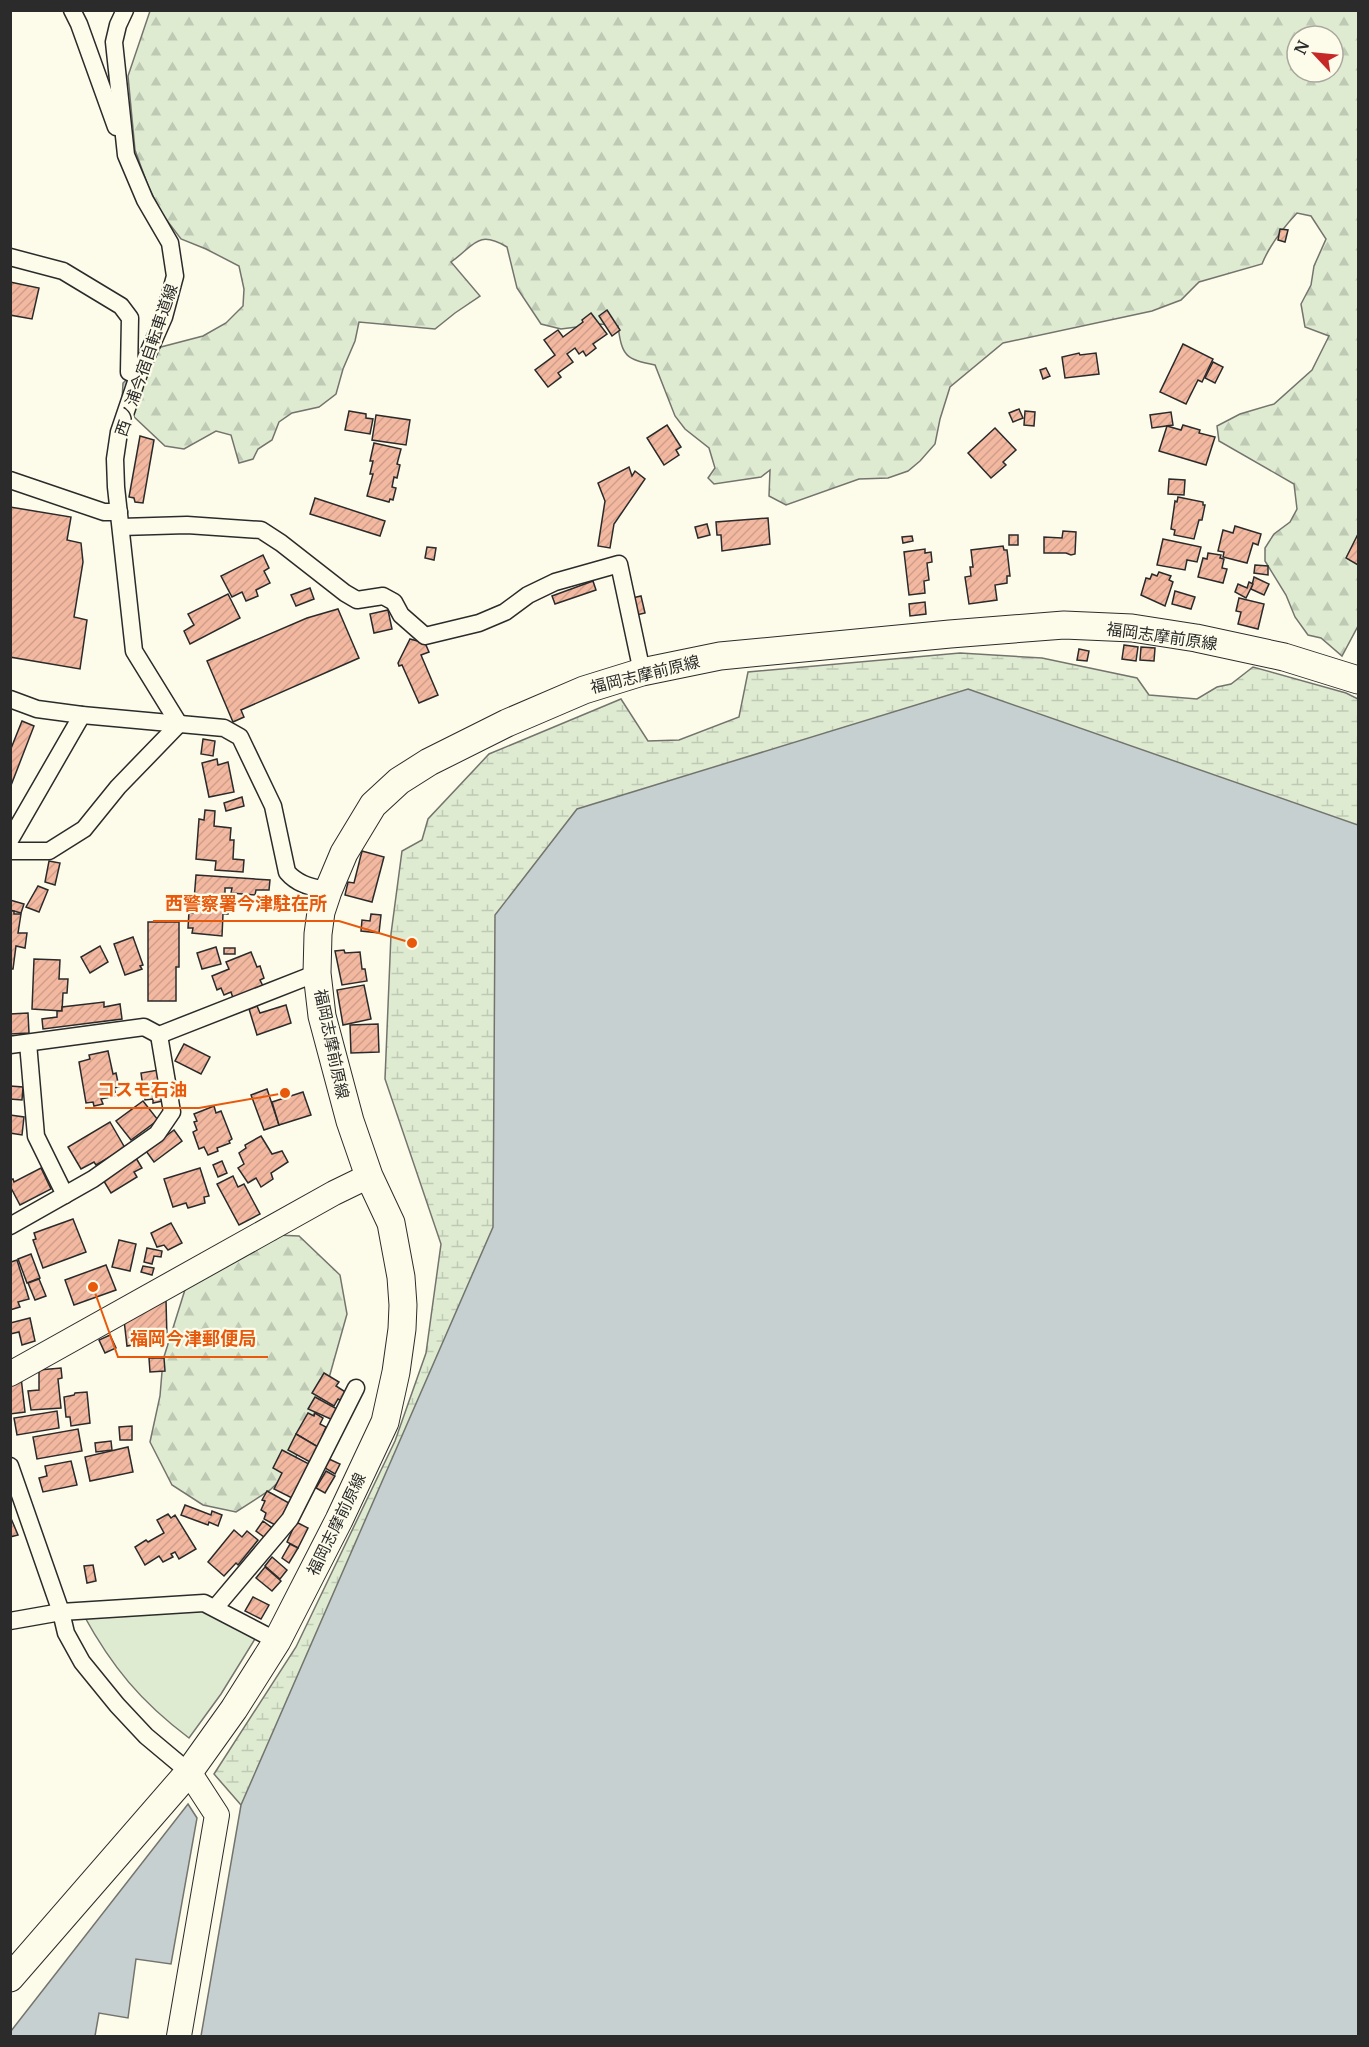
<svg xmlns="http://www.w3.org/2000/svg" width="1369" height="2047" viewBox="0 0 1369 2047" font-family="Merriweather,'Noto Sans JP',serif">
	<style>
		.green { fill: #deebd1; stroke: #74746e; stroke-width: 1.5 }
		.forest { fill: url(#forest-firs); stroke: #74746e; stroke-width: 1.5; fill-rule: evenodd }
		.wetland { fill: url(#wetland-marsh); stroke: #74746e; stroke-width: 1.5 }
		.water { fill: #c7d0d0; stroke: #74746e; stroke-width: 1.5 }
		.building { fill: url(#building-hatch); stroke: #2b2b2b; stroke-width: 1.5 }
		.lines { fill: none; stroke-linecap: round; stroke-linejoin: round }
		.street-casing { stroke: #2b2b2b; stroke-width: 19 }
		.secondary-casing { stroke: #2b2b2b; stroke-width: 26 }
		.primary-casing { stroke: #2b2b2b; stroke-width: 29 }
		.street { stroke: #fdfbea; stroke-width: 16 }
		.secondary { stroke: #fdfbea; stroke-width: 24 }
		.primary { stroke: #fdfbea; stroke-width: 27 }
		.labels { text-anchor: middle; stroke-width: 4.5; stroke-linejoin: round; paint-order: stroke }
		.street-label { font-size: 16px; fill: #2b2b2b; stroke: #fdfbea }
		.leader { fill: none; stroke: #e8590c; stroke-width: 2 }
		.callout-dot { fill: #e8590c; stroke: #fdfbea; stroke-width: 2 }
		.callout-label { font-size: 18px; text-anchor: middle; font-weight: bold; fill: #e8590c; stroke: #fdfbea; stroke-width: 4.5; stroke-linejoin: round; paint-order: stroke }
	</style>
	<defs>
		<pattern id="forest-firs" width="22" height="20" patternUnits="userSpaceOnUse" patternTransform="scale(1.5)"><rect width="22" height="20" fill="#deebd1"/><path d="M5 1l3.5 6h-7zM16 11l3.5 6h-7z" fill="#bfcab4"/></pattern>
		<pattern id="wetland-marsh" width="20" height="14" patternUnits="userSpaceOnUse" patternTransform="scale(1.5)"><rect width="20" height="14" fill="#deebd1"/><path d="M1 5h8M5 5V1M11 12h8M15 12V8" fill="none" stroke="#bfcab4"/></pattern>
		<pattern id="building-hatch" width="6" height="6" patternUnits="userSpaceOnUse" patternTransform="scale(1.5)"><rect width="6" height="6" fill="#f2b8a0"/><path d="M-1 1l2-2M0 6l6-6M5 7l2-2" fill="none" stroke="#d09e8a"/></pattern>
	</defs>
	<rect width="100%" height="100%" fill="#fdfbea"/>
	<path class="green" d="M204,1610L255,1639L221,1694L189,1738C141,1702 112,1667 83,1614Z"/>
	<g class="forest">
		<path d="M150,11H1358V626L1342,656L1321,638L1308,635L1295,617L1286,595L1265,561V548L1274,534L1290,522L1297,509L1294,484L1219,441L1217,426L1240,414L1274,404L1312,370L1329,336L1305,327L1301,304L1311,285L1314,266L1326,239L1311,216L1297,213C1283,228 1270,244 1262,264L1199,282L1181,300L1152,311L1003,343L950,387L940,419L935,444L920,461L908,471L888,478L859,479L786,505L769,496L770,470L761,477L714,484L708,478L715,468L709,448L685,429L675,416L655,365C626,359 622,357 618,326L600,324L561,329L541,324L517,288L507,247C477,229 474,246 451,262L480,296L455,313L435,329L359,322L355,341L343,369L336,394L319,407L292,413L279,422L272,440L258,449L253,459L239,463L231,435L216,431L184,449L165,446L131,414L122,401L123,383L161,347L203,336L226,323L243,306L244,289L239,266L206,249L181,239L162,214L148,186L135,150L128,76ZM1297,36H1333V72H1297Z"/>
		<path d="M276,1235L299,1236L340,1275L347,1314L329,1378L290,1471L270,1490L236,1512L203,1505L172,1485L150,1442L160,1396L163,1360L188,1280Z"/>
	</g>
	<path class="wetland" d="M960,653L1042,658L1137,678L1149,695L1197,699L1217,687L1231,684L1253,667L1346,693L1358,699V969L590,1813L241,1805L214,1774L296,1647L395,1441L426,1353L441,1244L385,1079L391,934L402,851L422,840L428,819L489,754L621,699L648,741L679,740L739,717L748,672Z"/>
	<g class="water">
		<path d="M968,689L1358,825V2036H201L241,1805L493,1227L495,915L577,809Z"/>
		<path d="M188,1804L197,1818L171,1964L136,1959L128,2018L99,2013L95,2036H11V2031Z"/>
	</g>
	<g class="building">
		<path d="M1280,229L1288,230L1285,242L1278,240Z"/>
		<path d="M10,282L39,288L32,319L10,315Z"/>
		<path d="M607,310L620,330L612,336L599,316Z"/>
		<path d="M591,313L607,334L593,344L596,348L586,356L583,351L579,354L575,348L567,354L573,362L558,373L561,377L548,387L535,370L555,355L544,340L558,330L563,337L583,322L582,320Z"/>
		<path d="M1183,344L1213,359L1202,382L1198,380L1186,404L1160,392Z"/>
		<path d="M1079,353L1080,355L1096,353L1099,374L1065,378L1062,357Z"/>
		<path d="M1213,362L1223,367L1215,383L1205,378Z"/>
		<path d="M1046,368L1050,376L1043,379L1040,370Z"/>
		<path d="M1019,409L1023,418L1013,422L1009,413Z"/>
		<path d="M349,411L366,414V418L373,419L370,434L345,430Z"/>
		<path d="M1025,411L1035,412L1034,426L1024,425Z"/>
		<path d="M1171,412L1173,425L1152,428L1150,415Z"/>
		<path d="M376,415L410,420L406,445L372,440Z"/>
		<path d="M667,425L681,447L676,450L679,455L664,465L647,438Z"/>
		<path d="M1183,425L1200,430L1199,433L1215,437L1206,465L1159,451L1167,426L1181,430Z"/>
		<path d="M995,428L1016,450L1003,462L1006,465L991,478L968,453Z"/>
		<path d="M140,436L154,440L143,503L135,502L134,498L129,497Z"/>
		<path d="M374,443L401,449L397,464L400,465L397,478L394,477L392,487L396,488L393,500L390,499L389,502L367,496L373,474H370L373,461H370Z"/>
		<path d="M629,467L632,476L635,471L645,479L614,524L610,548L598,546L605,501L598,483Z"/>
		<path d="M1169,479L1185,480L1184,495L1168,494Z"/>
		<path d="M1178,497L1203,502V505H1205L1202,520H1199L1194,539L1174,535L1175,530L1171,529L1175,501L1177,502Z"/>
		<path d="M315,498L385,521L380,536L310,514Z"/>
		<path d="M10,507L71,517L67,540L81,543L83,562L74,617L87,620L80,669L10,657Z"/>
		<path d="M768,518L770,544L722,551L721,535H717L716,522Z"/>
		<path d="M707,524L710,535L698,538L695,527Z"/>
		<path d="M1235,526L1261,534L1258,545L1253,543L1247,563L1223,557L1224,552L1218,551L1223,530L1233,533Z"/>
		<path d="M1063,531L1076,532L1075,554L1071,555L1066,553H1044V537L1062,538Z"/>
		<path d="M1358,534V565L1346,558Z"/>
		<rect x="1009" y="535" width="9" height="10"/>
		<path d="M912,536L913,541L903,543L902,537Z"/>
		<path d="M1163,539L1201,547L1197,562L1187,560L1185,570L1157,565Z"/>
		<path d="M1003,546L1004,550H1007L1010,576H1007V583L995,585L997,600L969,604L965,577L971,576L970,567H973L971,550Z"/>
		<path d="M427,547L436,548L434,560L425,558Z"/>
		<path d="M925,549V553L931,552L932,562L927,563L929,580L924,581L925,593L909,595L904,552Z"/>
		<path d="M1208,553L1221,555L1220,558L1224,559L1222,568L1227,569L1223,583L1198,577L1203,558L1207,559Z"/>
		<path d="M263,555L269,568L264,571L270,583L256,590L258,596L246,601L242,592L232,597L221,576Z"/>
		<path d="M1255,565L1268,566V575L1254,573Z"/>
		<path d="M1159,572L1171,576L1169,580L1173,582L1165,606L1141,595L1146,578L1150,579L1152,574L1157,576Z"/>
		<path d="M1254,577L1269,584L1264,595L1251,589Z"/>
		<path d="M593,581L596,590L555,604L552,596Z"/>
		<path d="M1249,582L1253,584L1246,598L1235,592L1238,584L1247,588Z"/>
		<path d="M310,588L314,599L296,606L291,595Z"/>
		<path d="M1175,591L1195,597L1191,609L1172,604Z"/>
		<path d="M228,594L240,618L190,644L184,631L194,625L188,614Z"/>
		<path d="M641,596L645,613L632,616L628,599Z"/>
		<path d="M1239,598L1264,604L1258,629L1238,624L1241,612L1236,611Z"/>
		<path d="M925,602L926,614L910,616L909,604Z"/>
		<path d="M338,609L359,658L241,710L244,717L233,722L207,661L307,618Z"/>
		<path d="M388,610L392,629L374,633L370,614Z"/>
		<path d="M410,639L425,643L429,652L421,655L438,695L419,703L402,665L399,666L398,663Z"/>
		<path d="M1124,645L1138,647L1136,661L1122,659Z"/>
		<path d="M1141,647L1155,648L1154,661L1140,660Z"/>
		<path d="M1079,649L1089,651L1087,661L1077,660Z"/>
		<path d="M22,721L34,726L10,788V751Z"/>
		<path d="M203,739L215,741L213,756L201,754Z"/>
		<path d="M217,759L218,765L228,762L234,792L209,797L202,763Z"/>
		<path d="M242,797L244,806L226,811L224,803Z"/>
		<path d="M205,810L215,811L214,826L231,828L230,840H234L233,859L244,860L243,872L215,870L216,861L196,859L199,819L204,820Z"/>
		<path d="M362,851L384,857L372,902L345,895L348,882L354,883Z"/>
		<path d="M49,861L60,863L55,885L45,882Z"/>
		<path d="M196,875L270,880L269,890H256L255,895L231,893L232,888H225V900H229L228,914H223L222,936L192,933L193,928H188L189,912L193,913Z"/>
		<path d="M38,886L48,890L39,912L26,907Z"/>
		<path d="M10,900L24,904L21,913L10,910Z"/>
		<path d="M10,911H14V914H21L18,933H27L25,948L16,946L13,969H10Z"/>
		<path d="M371,914L381,915L379,933L361,931L362,920L370,921Z"/>
		<path d="M148,922H179V967H176V1001H148Z"/>
		<path d="M133,937L143,965L140,966L142,969L125,975L114,944Z"/>
		<path d="M100,946L108,962L90,973L81,957Z"/>
		<path d="M216,947L221,964L202,969L197,953Z"/>
		<rect x="224" y="948" width="11" height="6"/>
		<path d="M344,950L345,953L360,952L362,969H365L367,981L342,985L335,951Z"/>
		<path d="M251,952L257,967L260,966L264,978L260,980L263,986L233,998L231,992L224,995L221,988L217,990L212,976L229,969L226,962Z"/>
		<path d="M34,959L60,960L59,979H68L67,993H63L62,1011L32,1009Z"/>
		<path d="M364,985L371,1019L343,1025L337,990Z"/>
		<path d="M104,1002V1007L120,1004L122,1019L43,1029L42,1019L57,1017V1011H62V1007Z"/>
		<path d="M286,1005L291,1023L257,1035L249,1009L257,1006L260,1013Z"/>
		<path d="M28,1013L29,1033L10,1034V1014Z"/>
		<path d="M378,1024L379,1052L351,1053L350,1025Z"/>
		<path d="M184,1044L210,1057L201,1074L175,1061Z"/>
		<path d="M108,1051L113,1074L116,1073L119,1087L114,1088L116,1096L101,1099L103,1104L94,1106L93,1102L86,1103L79,1062L90,1059L89,1055Z"/>
		<path d="M158,1070L163,1101L153,1103V1099L145,1100L141,1073Z"/>
		<path d="M10,1086L23,1087L22,1100L10,1099Z"/>
		<path d="M267,1089L279,1125L264,1130L251,1095Z"/>
		<path d="M303,1092L311,1115L279,1125L272,1102Z"/>
		<path d="M143,1101L158,1120L131,1140L116,1121Z"/>
		<path d="M214,1106L216,1113L221,1111L232,1139L229,1141L230,1143L217,1148L218,1151L208,1155L204,1147L199,1149L193,1132L197,1130L194,1122L197,1121L194,1114Z"/>
		<path d="M10,1115L24,1117L22,1135L10,1133Z"/>
		<path d="M110,1122L125,1148L96,1165L94,1162L81,1169L68,1147Z"/>
		<path d="M174,1130L182,1141L154,1162L146,1151Z"/>
		<path d="M261,1136L272,1154L282,1151L288,1162L271,1173L273,1179L261,1187L256,1178L248,1183L238,1168L244,1164L239,1153L246,1148L245,1145Z"/>
		<path d="M136,1158L142,1168L134,1172L137,1177L111,1193L102,1178Z"/>
		<path d="M222,1161L227,1173L218,1177L213,1165Z"/>
		<path d="M41,1168L51,1189L20,1205L10,1186V1180L13,1179L14,1182Z"/>
		<path d="M200,1168L209,1196L204,1197L205,1203L188,1208L186,1203L173,1207L164,1179Z"/>
		<path d="M233,1176L238,1187L244,1184L260,1214L239,1225L217,1184Z"/>
		<path d="M73,1219L86,1252L43,1268L33,1240L36,1239L34,1233Z"/>
		<path d="M171,1223L182,1243L168,1250L164,1245L157,1247L151,1233Z"/>
		<path d="M119,1240L136,1244L130,1271L112,1267Z"/>
		<path d="M147,1248L162,1251L161,1257L154,1256L152,1264L144,1262Z"/>
		<path d="M31,1254L40,1278L27,1283L18,1259Z"/>
		<path d="M10,1260L11,1262L17,1260L29,1299L18,1302L20,1307L10,1310Z"/>
		<path d="M106,1265L116,1290L74,1305L65,1280Z"/>
		<path d="M143,1266L154,1268L152,1275L141,1272Z"/>
		<path d="M39,1279L46,1296L35,1300L28,1283Z"/>
		<path d="M166,1300L167,1339L127,1346L124,1320L131,1319Z"/>
		<path d="M30,1318L35,1341L22,1345L19,1332L10,1334V1323Z"/>
		<path d="M110,1335L116,1348L105,1353L99,1340Z"/>
		<path d="M149,1358H164L165,1371L150,1372Z"/>
		<path d="M61,1368L62,1378L58,1379L61,1408L31,1410L28,1391L39,1390V1370Z"/>
		<path d="M324,1373L339,1382L336,1386L347,1393L342,1401L338,1399L334,1406L312,1393Z"/>
		<path d="M21,1377L25,1412L10,1414V1382Z"/>
		<path d="M87,1392L90,1423L71,1426L70,1417H66L64,1397L74,1395L75,1393Z"/>
		<path d="M315,1397L339,1410L333,1420L308,1409Z"/>
		<path d="M57,1411L59,1428L17,1435L14,1418Z"/>
		<path d="M308,1413L314,1416L315,1413L323,1418L320,1424L326,1427L318,1447L296,1434Z"/>
		<path d="M132,1426V1440H120L119,1427Z"/>
		<path d="M78,1429L82,1451L37,1459L33,1437Z"/>
		<path d="M296,1434L318,1447L310,1462L288,1450Z"/>
		<path d="M111,1441L112,1450L96,1452L95,1443Z"/>
		<path d="M128,1447L133,1472L90,1481L85,1457Z"/>
		<path d="M282,1450L309,1464L292,1498L274,1489L282,1473L273,1468Z"/>
		<path d="M329,1459L340,1464L335,1474L325,1468Z"/>
		<path d="M71,1461L77,1485L43,1492L39,1478L47,1476L45,1466Z"/>
		<path d="M326,1471L335,1476L325,1493L316,1488Z"/>
		<path d="M267,1491L289,1503L277,1526L264,1519L266,1513L261,1510L265,1501L262,1500Z"/>
		<path d="M185,1505L211,1515L212,1511L222,1515L218,1526L209,1522L208,1525L181,1515Z"/>
		<path d="M168,1514L171,1518L175,1515L196,1549L179,1559L175,1552L171,1554L173,1557L163,1562L159,1556L145,1565L135,1547L146,1540L148,1542L164,1533L157,1520Z"/>
		<path d="M10,1516L18,1535L10,1537Z"/>
		<path d="M263,1521L275,1530L268,1540L256,1531Z"/>
		<path d="M296,1522L308,1528L298,1548L287,1542Z"/>
		<path d="M234,1530L242,1537L247,1531L258,1540L238,1565L236,1563L224,1576L208,1562Z"/>
		<path d="M290,1544L298,1548L289,1563L282,1558Z"/>
		<path d="M272,1557L287,1570L280,1579L265,1566Z"/>
		<path d="M93,1565L96,1581L87,1583L84,1566Z"/>
		<path d="M265,1567L281,1581L272,1591L256,1578Z"/>
		<path d="M253,1597L269,1605L261,1619L245,1611Z"/>
	</g>
	<g class="lines">
		<defs>
			<g id="street">
				<path d="M72,10L79,24L116,127"/>
				<path d="M10,257L63,271L121,306L130,318L129,372L138,376"/>
				<path d="M10,480L104,512H119"/>
				<path d="M121,527L187,525L261,530L281,543L345,593L357,600L383,596L394,602L401,615L425,636L479,623L505,612L528,595L555,582L619,564L642,672"/>
				<path d="M10,699L37,709L82,715L224,728L240,737L273,806L287,872C298,885 312,887 328,891"/>
				<path d="M10,840L82,715"/>
				<path d="M10,851H49L84,829L118,787L179,724L134,651L116,487L115,459L119,432L138,376L164,317L175,276L170,243L145,200L126,155L114,42L118,25L125,10"/>
				<path d="M28,1043L36,1136L65,1195"/>
				<path d="M10,1045L144,1027L159,1035L317,973"/>
				<path d="M10,1226L93,1179L157,1134L172,1112L159,1035"/>
				<path d="M10,1466L61,1612L66,1633L82,1662L117,1705L146,1736L189,1772"/>
				<path d="M215,1608L290,1519L356,1388"/>
				<path d="M10,1621L61,1612L204,1603L277,1641"/>
			</g>
			<g id="secondary">
				<path d="M10,1374L334,1193L369,1176"/>
				<path d="M179,2036L217,1815L189,1772"/>
			</g>
			<path id="primary" d="M10,1978L189,1772L234,1709L277,1641L339,1520L385,1422L396,1372L402,1329L403,1305L401,1277L391,1223L369,1176L350,1121L322,1016L317,973L318,934L321,912L328,891L344,853L373,805L399,781L429,762L507,723L584,690L642,672L720,656L950,634L1064,625L1132,628L1196,638L1284,657L1358,680"/>
		</defs>
		<use href="#street" class="street-casing"/>
		<use href="#secondary" class="secondary-casing"/>
		<use href="#primary" class="primary-casing"/>
		<use href="#street" class="street"/>
		<use href="#secondary" class="secondary"/>
		<use href="#primary" class="primary"/>
	</g>
	<g class="labels">
		<g class="street-label">
			<text transform="translate(146 360) rotate(-71)" y="6">西ノ浦今宿自転車道線</text>
			<text transform="translate(1162 636) rotate(8)" y="6">福岡志摩前原線</text>
			<text transform="translate(645 674) rotate(-14)" y="6">福岡志摩前原線</text>
			<text transform="translate(332 1044) rotate(78)" y="6">福岡志摩前原線</text>
			<text transform="translate(336 1524) rotate(-64)" y="6">福岡志摩前原線</text>
		</g>
	</g>
	<path class="leader" d="M412 943L339 921H153M285 1093L199 1108H85M93 1287L118 1357H268"/>
	<g class="callout-dot">
		<circle cx="412" cy="943" r="6"/>
		<circle cx="285" cy="1093" r="6"/>
		<circle cx="93" cy="1287" r="6"/>
	</g>
	<g class="callout-label">
		<text x="246" y="910">西警察署今津駐在所</text>
		<text x="142" y="1096">コスモ石油</text>
		<text x="193" y="1345">福岡今津郵便局</text>
	</g>
	<rect width="1369" height="2047" fill="none" stroke="#2b2b2b" stroke-width="24"/>
	<g transform="translate(1315 54) rotate(296)"><circle r="28" fill="#fdfbea" stroke="#a9a89e" stroke-width="1.5"/>
	<path d="M0-4.5L10 22L0 15L-10 22Z" fill="#c62828"/>
	<text y="-9" font-size="16" font-weight="bold" text-anchor="middle" fill="#2b2b2b">N</text>
	</g>
</svg>
